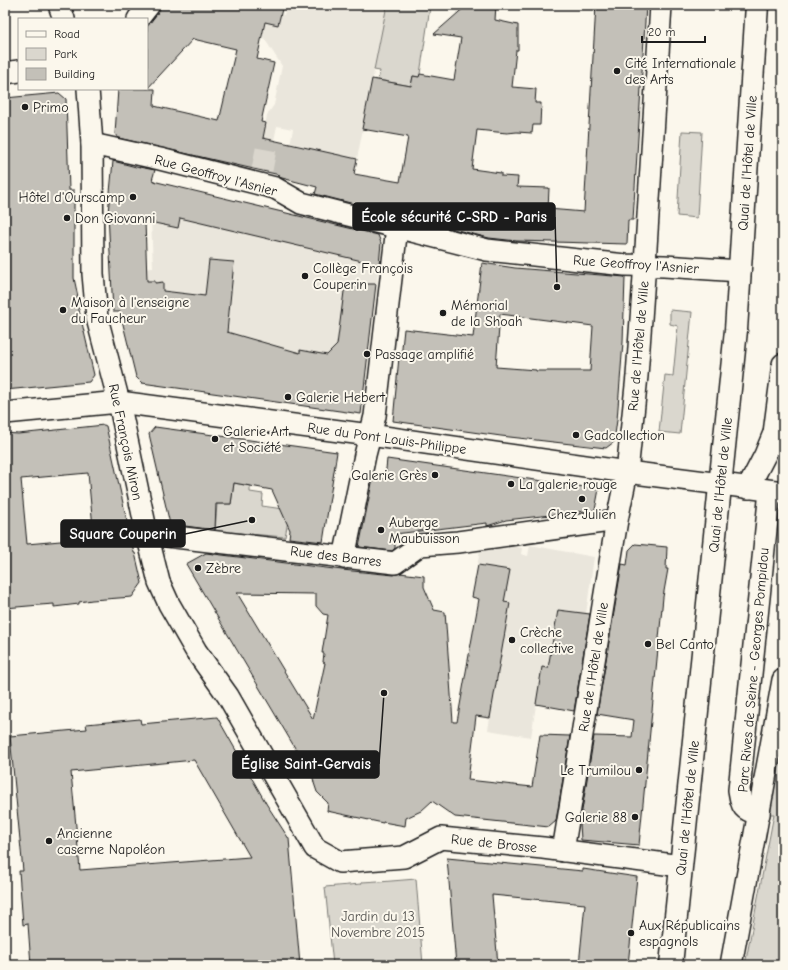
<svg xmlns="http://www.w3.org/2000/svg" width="788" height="970" viewBox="0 0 788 970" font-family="'Comic Neue',sans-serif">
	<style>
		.built { fill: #eae6dc }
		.green { fill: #dad7ce; stroke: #7b7a75 }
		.building { fill: #c3c0b8; stroke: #1c1c1c; fill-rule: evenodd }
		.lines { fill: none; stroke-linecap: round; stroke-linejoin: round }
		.minor-tunnel { stroke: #dad6cd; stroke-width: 21; stroke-dasharray: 21 10; stroke-linecap: butt }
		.minor-casing { stroke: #1c1c1c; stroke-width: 24 }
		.major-casing { stroke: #1c1c1c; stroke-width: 25 }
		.minor { stroke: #fbf7ec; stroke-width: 21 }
		.major { stroke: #fbf7ec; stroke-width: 22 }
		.poi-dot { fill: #1c1c1c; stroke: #fbf7ec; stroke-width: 1.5 }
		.labels { text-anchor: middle; stroke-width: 4; stroke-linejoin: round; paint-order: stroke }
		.poi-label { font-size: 14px; fill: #1c1c1c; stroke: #fbf7ec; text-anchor: start }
		.street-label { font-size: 14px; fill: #1c1c1c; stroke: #fbf7ec }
		.park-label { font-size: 14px; fill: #555451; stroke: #fbf7ec }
		.leader { fill: none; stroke: #1c1c1c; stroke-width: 1.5 }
		.callout-dot { fill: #1c1c1c; stroke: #fbf7ec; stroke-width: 1.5 }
		.callout { fill: #1c1c1c; stroke: #1c1c1c; stroke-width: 1.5 }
		.callout-label { font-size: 15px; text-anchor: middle; font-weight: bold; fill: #fff }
	</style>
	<rect width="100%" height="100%" fill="#fbf7ec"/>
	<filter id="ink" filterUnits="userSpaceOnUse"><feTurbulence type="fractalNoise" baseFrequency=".025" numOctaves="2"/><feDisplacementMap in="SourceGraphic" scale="8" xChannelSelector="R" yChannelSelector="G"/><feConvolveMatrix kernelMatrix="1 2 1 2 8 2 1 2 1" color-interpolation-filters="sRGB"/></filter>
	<g filter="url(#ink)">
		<g class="built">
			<path d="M286,5H387L357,159L290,145L293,129L277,126L273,145L262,143L267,115L274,105L282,66L262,35L265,22L278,25L281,14L284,15Z"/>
			<path d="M420,5H496L495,20L465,13Z"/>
			<path d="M157,182L370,232L378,236L381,243V247L366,372L300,354L246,337L227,336L234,262L209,260L205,296L163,291V283L145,284L140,269L153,268L151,217Z"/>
			<path d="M483,545L507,549L508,545L522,548L521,554L528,556L530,545L594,557L586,614L558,610L548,668L542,667L531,737L488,730L490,718L463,713L462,717L458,716L479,599L472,597L480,550H482Z"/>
		</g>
		<g class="green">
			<path d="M387,5H420L430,7L420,74L419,77L413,76L411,86L378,80L380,71L374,70Z"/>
			<path d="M682,131L702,132L697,218L677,216Z"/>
			<path d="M670,310L692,312L680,434L659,432L665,375L673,376L678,326L670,324Z"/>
			<path d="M234,483L250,486V492L263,494L262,506L290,510L285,537L215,531L217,504H231Z"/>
			<path d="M783,739V965H745L774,814H770Z"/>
			<path d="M416,879L423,965H333L325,887L361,884L362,882L378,881L379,882Z"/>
		</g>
		<g class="building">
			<path d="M161,5H283L278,25L265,22L257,59L274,63L261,122L266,123L263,138L357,159L354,174L400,182L408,137L362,129L372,79L411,86L413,76L419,77L420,74L454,80L461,38L434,34L467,5H496L495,20L518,25V50H516L512,87L536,89L535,103H541L540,125H533L532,133L517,132L507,133L477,130L472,169L501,173V176L518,177L517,187L549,188L548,209L584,212L596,5H646L633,220H628L627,244L517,241L489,238L315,194L317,187L282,178L279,177L280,175L118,138L115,134L118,89H147V27L158,12ZM193,39L236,49L219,121L154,106L155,89H147Z"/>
			<path d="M59,93L66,99L69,190H74V278L78,297H76L94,375L89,382L5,390V98Z"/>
			<path d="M113,161L140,168L139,167L155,170L152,180L157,182L378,235L381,243L379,265L180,218L178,228L145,221L147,281H155V283L163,282V291L205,296L209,260L234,262L227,332L300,353V350L327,355L337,345L345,284H376L361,414L142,383L136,377L120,312H113L108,213Z"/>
			<path d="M482,263L515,268L625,277L623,342L617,420L614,442L606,448L501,436L393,421L399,357L401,358L404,329L473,337ZM500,314L593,326L590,371H536V370L496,367Z"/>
			<path d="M104,425L106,426L134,553H135L142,583L132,597L92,600L79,602V604L54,607V604L40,605L5,608V433L18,434ZM88,473L94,538L27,544L21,479Z"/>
			<path d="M155,427L337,452L323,542L289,538L290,530L272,490L234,483L231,504H216L215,530L170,524L149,434Z"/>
			<path d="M387,459L599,489L595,510L506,520L487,526V523L395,534V548L392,551L359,547L373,478L385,479Z"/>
			<path d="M635,544L667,547L666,569H668L663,597L639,845L581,840L580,823L594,736L632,737L634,720L597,714L622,564L627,565L629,550Z"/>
			<path d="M206,553L342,570L394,575L400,573L424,576V587L434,610L445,612L453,722H457L479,599L472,597L478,565L510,570L504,602L510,603L490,718L476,716L468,780L532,787L540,735L570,736L556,821L549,827L455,817L432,801L421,811L406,818L405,826L383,822V823L327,811L328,803L317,792L314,783L313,778L317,760L298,753L186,564ZM237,593L316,594V606L323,614L328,615L322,653H324L323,662L325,663L313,719Z"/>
			<path d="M558,610L590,614L574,711L536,704L542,667L548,668Z"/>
			<path d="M217,717L267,805L289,839L300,965H31L28,924L23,925L19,871H23L10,736L87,729L86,724L140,719L141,724ZM194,760L250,857L80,870L71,772Z"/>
			<path d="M447,858L583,871V869L637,877L628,965H579L585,904L492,895L498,965H456Z"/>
		</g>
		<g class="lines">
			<path class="minor-tunnel" d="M262,170L267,144"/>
			<defs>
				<g id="minor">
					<path d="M59,5L64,19"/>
					<path d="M138,19L149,5"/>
					<path d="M5,73L19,71"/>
					<path d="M88,89L92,144L93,274L97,318L119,402L147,534L159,582L169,604L196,651L228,696L315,848L340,862L404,857L441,838L543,848L681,866"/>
					<path d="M92,144L160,159L275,188L301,203L487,250L625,265L664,266L740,271"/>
					<path d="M5,413L119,402L370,435L627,472L783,492"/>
					<path d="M748,488L765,455L774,433L783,364"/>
					<path d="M167,536L395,563L420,545L458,542L617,520"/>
					<path d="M344,558L365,455L375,416L397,227"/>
					<path d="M759,814C742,810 742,807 739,790L770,491"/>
					<path d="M563,851L617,520L627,472L637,376L646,248L661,5"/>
					<path d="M731,965L783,680"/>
				</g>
				<path id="major" d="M671,965L736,330L757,5"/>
			</defs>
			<use href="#minor" class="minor-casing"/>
			<use href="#major" class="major-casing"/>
			<use href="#minor" class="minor"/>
			<use href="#major" class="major"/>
		</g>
	</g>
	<g class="poi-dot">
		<circle cx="617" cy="71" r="4"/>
		<circle cx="25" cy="107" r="4"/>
		<circle cx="133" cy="197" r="4"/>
		<circle cx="67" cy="218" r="4"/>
		<circle cx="305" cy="276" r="4"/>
		<circle cx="63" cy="310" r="4"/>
		<circle cx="443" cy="313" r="4"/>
		<circle cx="367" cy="354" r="4"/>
		<circle cx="288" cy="397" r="4"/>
		<circle cx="576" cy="435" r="4"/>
		<circle cx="215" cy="439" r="4"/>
		<circle cx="435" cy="475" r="4"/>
		<circle cx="511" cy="484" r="4"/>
		<circle cx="582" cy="499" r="4"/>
		<circle cx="381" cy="530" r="4"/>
		<circle cx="198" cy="568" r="4"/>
		<circle cx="512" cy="640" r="4"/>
		<circle cx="648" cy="644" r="4"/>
		<circle cx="639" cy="770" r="4"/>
		<circle cx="635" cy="817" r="4"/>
		<circle cx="49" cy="841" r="4"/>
		<circle cx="631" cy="933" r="4"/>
	</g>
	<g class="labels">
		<g class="poi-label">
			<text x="625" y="68">Cité Internationale<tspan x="625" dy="16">des Arts</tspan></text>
			<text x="33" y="112">Primo</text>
			<text x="125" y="202" text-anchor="end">Hôtel d'Ourscamp</text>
			<text x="75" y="223">Don Giovanni</text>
			<text x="313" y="273">Collège François<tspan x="313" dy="16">Couperin</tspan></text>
			<text x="71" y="307">Maison à l'enseigne<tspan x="71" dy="16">du Faucheur</tspan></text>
			<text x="451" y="310">Mémorial<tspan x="451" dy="16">de la Shoah</tspan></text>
			<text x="375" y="359">Passage amplifié</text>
			<text x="296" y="402">Galerie Hebert</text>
			<text x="223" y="436">Galerie Art<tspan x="223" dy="16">et Société</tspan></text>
			<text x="584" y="440">Gadcollection</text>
			<text x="427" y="480" text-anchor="end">Galerie Grès</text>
			<text x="519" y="489">La galerie rouge</text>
			<text x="582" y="519" text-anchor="middle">Chez Julien</text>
			<text x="389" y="527">Auberge<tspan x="389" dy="16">Maubuisson</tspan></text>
			<text x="206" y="573">Zèbre</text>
			<text x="520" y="637">Crèche<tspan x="520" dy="16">collective</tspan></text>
			<text x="656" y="649">Bel Canto</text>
			<text x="631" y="775" text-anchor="end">Le Trumilou</text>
			<text x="627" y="822" text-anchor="end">Galerie 88</text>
			<text x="57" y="838">Ancienne<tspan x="57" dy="16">caserne Napoléon</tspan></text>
			<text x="639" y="930">Aux Républicains<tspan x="639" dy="16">espagnols</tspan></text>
		</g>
		<g class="street-label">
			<text transform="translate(747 163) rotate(-86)" y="5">Quai de l'Hôtel de Ville</text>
			<text transform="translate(216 175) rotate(15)" y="5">Rue Geoffroy l'Asnier</text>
			<text transform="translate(636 264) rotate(4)" y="5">Rue Geoffroy l'Asnier</text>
			<text transform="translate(638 346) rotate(-85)" y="5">Rue de l'Hôtel de Ville</text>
			<text transform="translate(387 438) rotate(8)" y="5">Rue du Pont Louis-Philippe</text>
			<text transform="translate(126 442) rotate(78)" y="5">Rue François Miron</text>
			<text transform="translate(720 485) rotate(-84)" y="5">Quai de l'Hôtel de Ville</text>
			<text transform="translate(336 556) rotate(7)" y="5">Rue des Barres</text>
			<text transform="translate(593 667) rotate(-81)" y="5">Rue de l'Hôtel de Ville</text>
			<text transform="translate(753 670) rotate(-85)" y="5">Parc Rives de Seine - Georges Pompidou</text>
			<text transform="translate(687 808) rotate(-84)" y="5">Quai de l'Hôtel de Ville</text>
			<text transform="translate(494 843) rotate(6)" y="5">Rue de Brosse</text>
		</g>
		<g class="park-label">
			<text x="378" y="921">Jardin du 13<tspan x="378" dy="16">Novembre 2015</tspan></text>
		</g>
	</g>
	<path class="leader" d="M557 287L555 217M252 520L185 534M384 693L379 764"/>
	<g class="callout-dot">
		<circle cx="557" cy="287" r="4"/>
		<circle cx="252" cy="520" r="4"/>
		<circle cx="384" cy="693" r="4"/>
	</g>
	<g class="callout">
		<rect x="353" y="203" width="202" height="27" rx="4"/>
		<rect x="61" y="520" width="124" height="27" rx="4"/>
		<rect x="233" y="751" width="146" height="27" rx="4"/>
	</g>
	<g class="callout-label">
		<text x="454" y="222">École sécurité C-SRD - Paris</text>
		<text x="123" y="539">Square Couperin</text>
		<text x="306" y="769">Église Saint-Gervais</text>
	</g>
	<rect width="788" height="970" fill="none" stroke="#fbf7ec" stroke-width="20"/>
	<rect x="10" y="10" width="768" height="950" fill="none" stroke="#1c1c1c" stroke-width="1.5" filter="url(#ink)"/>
	<rect x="18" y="18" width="130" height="72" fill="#fbf7ec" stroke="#a29f99"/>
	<rect x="26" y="31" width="20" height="6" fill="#fbf7ec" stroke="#a29f99"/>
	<text x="54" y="38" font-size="12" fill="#1c1c1c">Road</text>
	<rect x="26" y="48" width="20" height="12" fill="#dad7ce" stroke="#a29f99"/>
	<text x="54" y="58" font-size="12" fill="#1c1c1c">Park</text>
	<rect x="26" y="68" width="20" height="12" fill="#c3c0b8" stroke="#a29f99"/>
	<text x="54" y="78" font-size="12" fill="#1c1c1c">Building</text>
	<path d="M642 36v6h63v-6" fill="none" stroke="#1c1c1c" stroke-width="2"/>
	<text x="648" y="36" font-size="12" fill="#1c1c1c" stroke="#fbf7ec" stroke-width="3" paint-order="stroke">20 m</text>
</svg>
